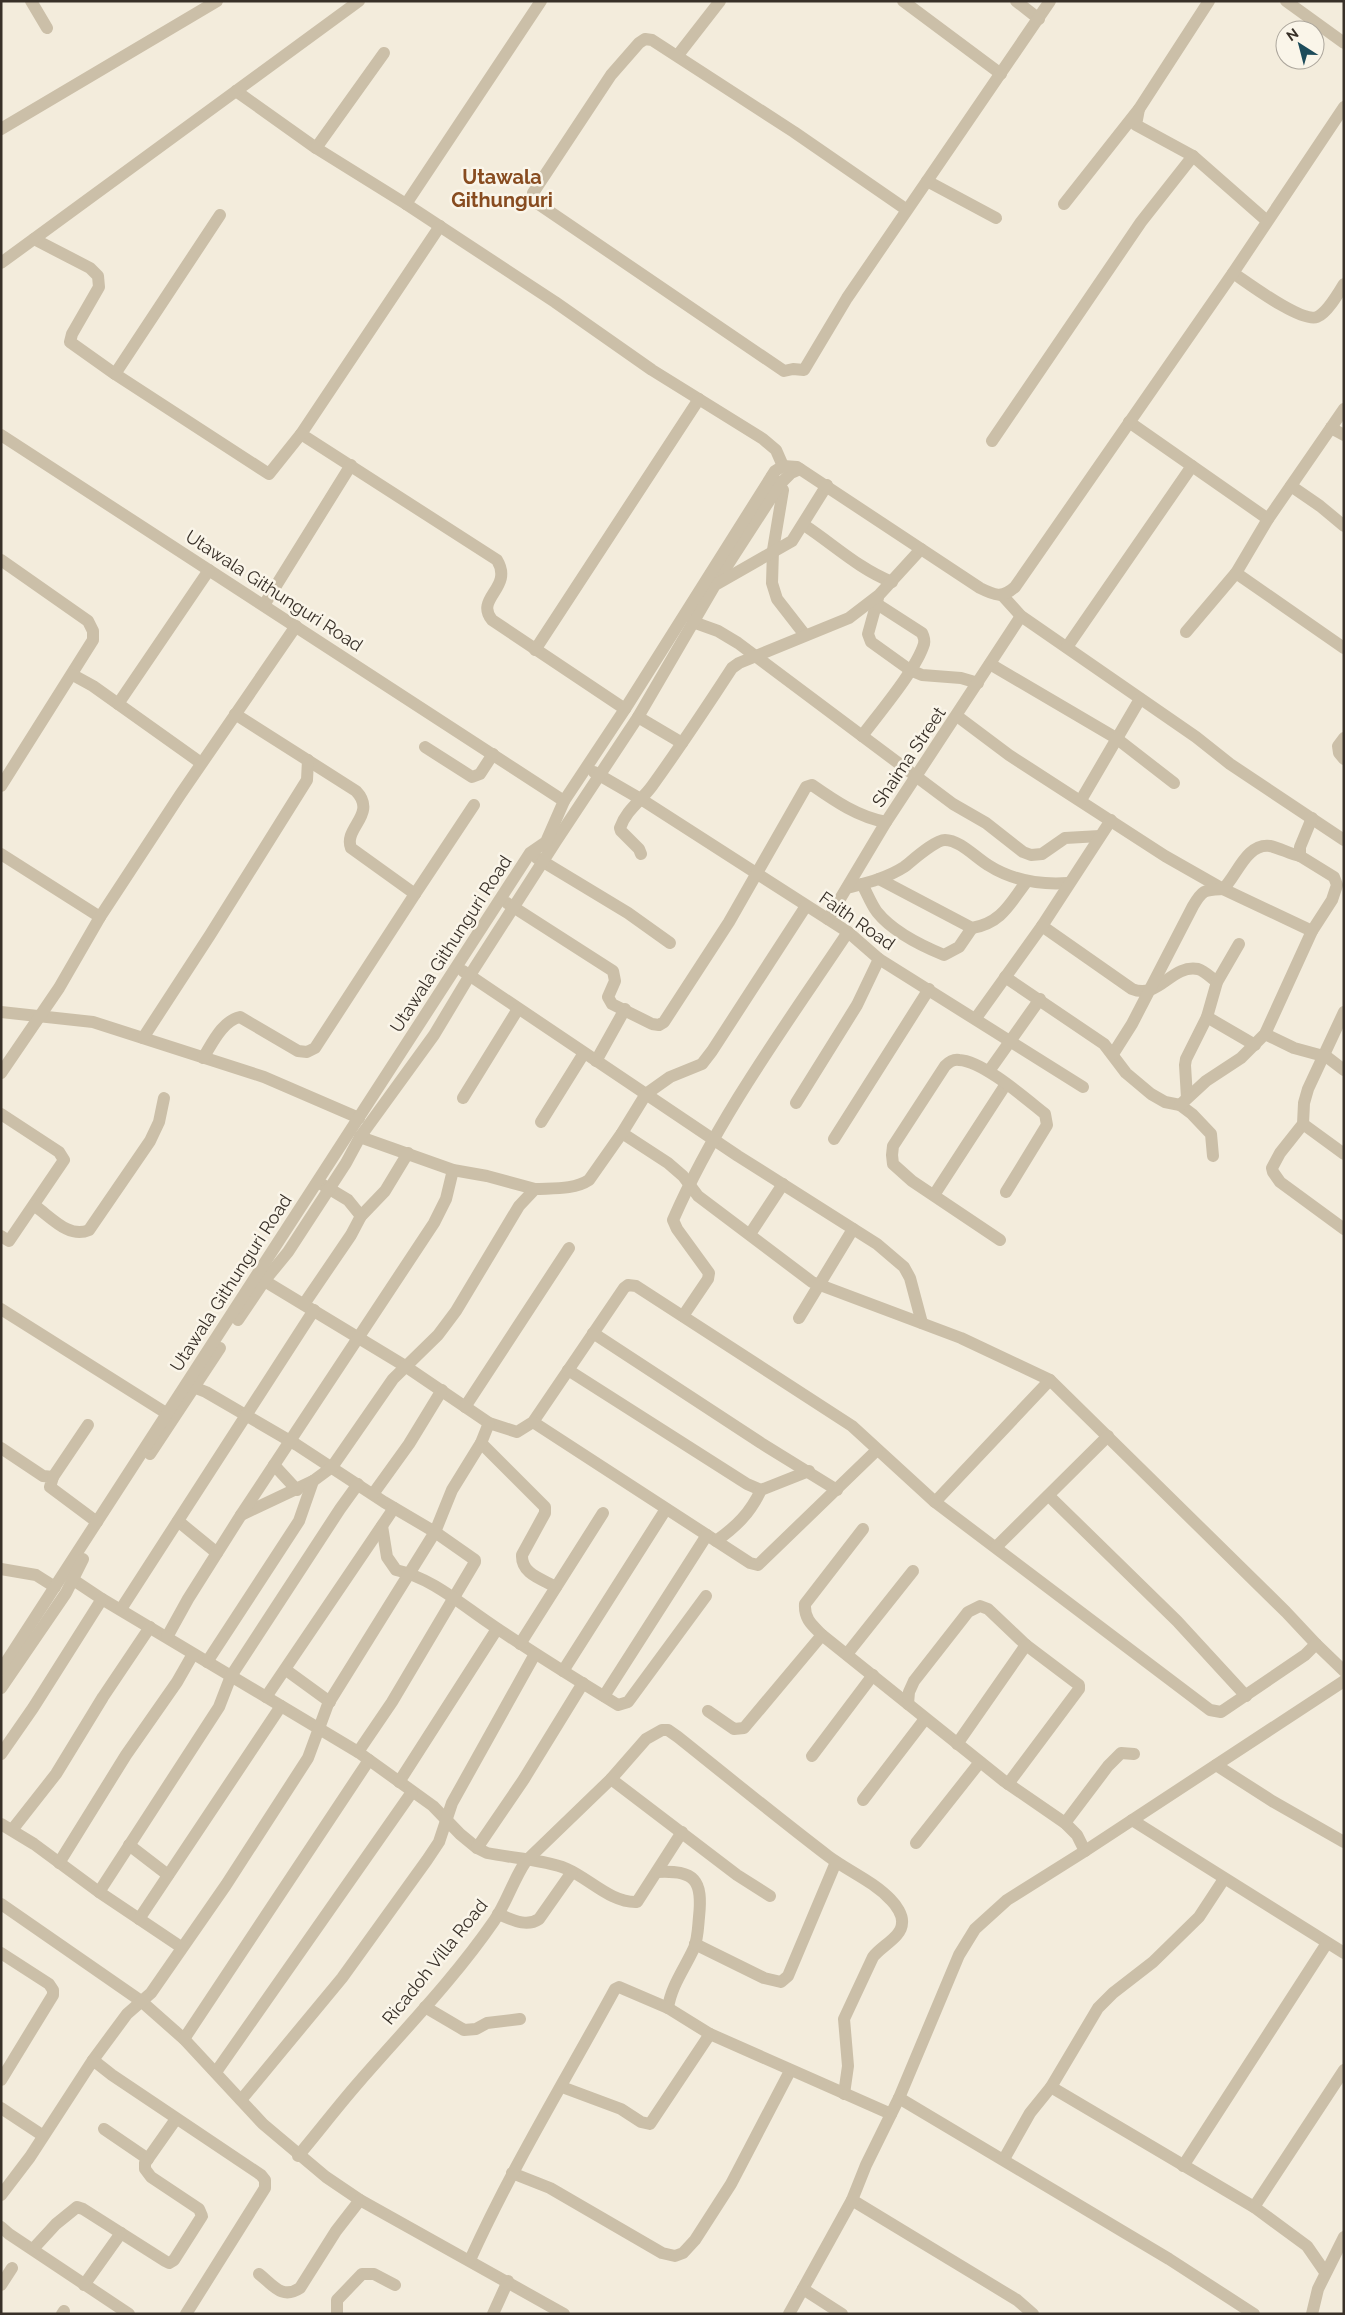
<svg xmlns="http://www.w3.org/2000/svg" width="1345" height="2315" viewBox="0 0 1345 2315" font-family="Raleway,sans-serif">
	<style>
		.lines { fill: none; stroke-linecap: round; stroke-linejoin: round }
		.minor { stroke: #cbbfa8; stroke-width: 12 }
		.labels { text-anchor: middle; stroke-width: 5; stroke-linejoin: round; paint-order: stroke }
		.street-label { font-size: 18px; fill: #383028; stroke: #faf5e9 }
		.quarter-label { font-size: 20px; font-weight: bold; fill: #884c20; stroke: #faf5e9 }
	</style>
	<rect width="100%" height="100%" fill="#f3ecdc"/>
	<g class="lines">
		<g class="minor">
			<path d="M31,1L47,28"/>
			<path d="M903,1L1001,74"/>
			<path d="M1016,1L1039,19"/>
			<path d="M1286,1L1344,43"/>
			<path d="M678,55L720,1"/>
			<path d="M236,91L316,148L406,204L555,302L652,370L763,439L776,450L783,466"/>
			<path d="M1139,109L1136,125L1193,156L1267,221"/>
			<path d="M1,129L217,1"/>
			<path d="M316,148L384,53"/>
			<path d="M927,181L996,218"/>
			<path d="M406,204L541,1"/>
			<path d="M1064,204L1139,109L1209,1"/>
			<path d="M907,210L794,132L652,40L645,39L639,43L611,75L533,193L537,203L784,371L793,369L804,370L847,298L1050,1"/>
			<path d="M440,226L301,434L497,560C514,588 474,598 492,620L625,709"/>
			<path d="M34,239L90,268L98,276L99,287L72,334L70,342L115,374L269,474L301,434"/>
			<path d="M1,263L359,1"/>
			<path d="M1233,273C1248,283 1301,323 1317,317C1327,313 1338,294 1344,284"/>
			<path d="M115,374L220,215"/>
			<path d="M1129,422L1268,519"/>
			<path d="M1331,428L1344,435"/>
			<path d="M1,435L564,801"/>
			<path d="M992,441L1141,222L1193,156"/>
			<path d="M772,476L783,490L773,550L772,583L777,599L805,635"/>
			<path d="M1291,486L1320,506L1344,526"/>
			<path d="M804,525C833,544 859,569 892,582"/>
			<path d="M1,560L88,621L93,631V640L1,786"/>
			<path d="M1236,573L1344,648"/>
			<path d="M716,583L780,484L791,473L800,469"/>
			<path d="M1002,595L1021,616L1196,737L1230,764L1344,840"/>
			<path d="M878,598L868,634L871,642L910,670L922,675L961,678L978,683"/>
			<path d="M264,605L351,465"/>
			<path d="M693,622L718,631L738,643L953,804L986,823L1023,852L1031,855L1042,854L1065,838L1100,836"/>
			<path d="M1186,632L1236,573L1268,519L1344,409"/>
			<path d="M1067,647L1192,466"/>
			<path d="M535,650L699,399"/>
			<path d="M990,664L1116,738L1174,783"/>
			<path d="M73,675L93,686L201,763"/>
			<path d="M118,704L209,570"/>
			<path d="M235,714L356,791C378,814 343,828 351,848L415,894L474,805"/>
			<path d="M957,716L1009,755L1165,856L1223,889L1312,931"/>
			<path d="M638,717L682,743"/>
			<path d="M862,736C879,713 916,670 924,644C925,640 924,637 922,633L877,604"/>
			<path d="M1344,738L1338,746L1339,753L1344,759"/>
			<path d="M425,747L472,777L480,774L493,754"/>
			<path d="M594,772L644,801L848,932L879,959L1083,1087"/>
			<path d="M1081,800L1140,699"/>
			<path d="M1,854L100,917"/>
			<path d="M641,854L639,849L621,831L620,828C626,810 642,800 652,786C680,747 706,708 732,668L739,663L849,618L879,595L921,549"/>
			<path d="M537,858L628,913L670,943"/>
			<path d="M879,879L972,928C1002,923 1010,903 1027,881"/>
			<path d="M862,884C867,893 871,904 877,912C893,932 922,946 944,955L959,947L972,928"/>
			<path d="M847,888C866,883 887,878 904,867C913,860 935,840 945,840C960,840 976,858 988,865C1013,881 1039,885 1068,883"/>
			<path d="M507,903L613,971L615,981L608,997L612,1004L652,1024L659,1025L664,1022L729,922L806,787L812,785C835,801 858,817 886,822"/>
			<path d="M828,919L886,822L1021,616"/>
			<path d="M1042,926L1132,989C1159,1000 1171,964 1198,969C1205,971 1211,978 1217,982"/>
			<path d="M463,971L738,1156L877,1244L904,1267L910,1278L922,1323"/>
			<path d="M1005,977L1104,1044L1126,1073L1151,1094L1165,1102L1180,1105L1192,1114L1211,1134L1213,1156"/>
			<path d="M1,1012L93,1022L264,1077L359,1118"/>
			<path d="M1344,1012L1308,1089L1304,1103L1303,1124L1280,1153L1272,1168L1273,1172L1280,1182L1344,1229"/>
			<path d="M1207,1017L1255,1045"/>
			<path d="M976,1018L1042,926L1111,820"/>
			<path d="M1265,1034L1294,1048L1327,1057L1344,1070"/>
			<path d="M143,1038L210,935L307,780L308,760"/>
			<path d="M1113,1054L1132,1024L1193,906C1203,889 1205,890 1223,889C1237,876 1246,843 1270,846C1280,848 1290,854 1300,856"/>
			<path d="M203,1058C212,1044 222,1021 240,1017L298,1051L307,1052L315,1048L415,894"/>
			<path d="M596,1061L625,1009"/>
			<path d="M989,1071L1040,999"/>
			<path d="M1,1073L59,988L100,917L180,795L296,626"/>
			<path d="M463,1098L518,1009"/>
			<path d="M1187,1098L1185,1065L1186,1059L1207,1017L1217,982L1239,944"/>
			<path d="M796,1103L857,1005L879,959"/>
			<path d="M1180,1105L1206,1081L1241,1058L1265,1034L1312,931L1332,900L1337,885L1334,877L1300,856V847L1312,818"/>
			<path d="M1,1114L59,1152L64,1160L9,1241L1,1236"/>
			<path d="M541,1122L584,1053"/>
			<path d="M1303,1124L1344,1154"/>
			<path d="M622,1133L668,1163L683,1176L698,1196L812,1282L961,1338L1050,1380L1286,1612L1316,1644"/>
			<path d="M360,1137L453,1170L487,1176L535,1189"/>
			<path d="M834,1139L929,989"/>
			<path d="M934,1195L1006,1084"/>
			<path d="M35,1206C51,1217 69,1239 89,1230L150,1141L159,1122L164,1098"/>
			<path d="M361,1216L385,1191L408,1153"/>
			<path d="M750,1234L783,1184"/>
			<path d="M1000,1240L912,1181L893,1164L892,1155L893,1146L945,1066C949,1062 953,1059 959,1060C983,1061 1026,1099 1045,1114L1047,1125L1006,1192"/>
			<path d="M258,1277L405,1366L489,1423L517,1432L533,1422L624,1288L628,1285L636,1286L852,1426L935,1502L1210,1710L1221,1712L1305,1655L1316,1644L1344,1671"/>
			<path d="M304,1304L351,1235L361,1216L348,1200L323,1185"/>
			<path d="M1,1309L166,1413"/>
			<path d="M683,1316L708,1279L709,1273L677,1229L673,1220C718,1117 786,1025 848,932"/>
			<path d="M799,1318L853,1229"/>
			<path d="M238,1320L265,1280L288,1252L346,1163L360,1137L434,1035L470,975L556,841L638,717L715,585L792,541L827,485"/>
			<path d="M593,1333L761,1443L837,1490"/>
			<path d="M568,1370L747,1484L761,1490"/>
			<path d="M188,1385L206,1392L297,1445L384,1502L435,1532L475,1560V1562L392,1702L358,1752"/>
			<path d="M465,1407L569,1248"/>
			<path d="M533,1422L750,1563L758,1565L877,1450"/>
			<path d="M481,1443L545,1507V1513L522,1555C521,1574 542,1579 556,1587"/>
			<path d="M1,1448L43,1476L53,1477L50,1487L97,1522"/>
			<path d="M150,1454L220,1348"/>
			<path d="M274,1465L297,1490"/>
			<path d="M53,1477L88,1425"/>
			<path d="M373,1494L409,1444L442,1390"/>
			<path d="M1049,1496L1177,1621L1246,1696"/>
			<path d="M935,1502L1050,1380"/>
			<path d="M241,1515L313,1481L332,1467L393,1379L438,1335L456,1311L519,1206L535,1189C553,1188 574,1190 589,1180L622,1133L646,1094L670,1077L702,1064L712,1051L806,906"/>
			<path d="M178,1521L217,1553"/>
			<path d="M382,1526L387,1557L396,1570C433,1578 464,1607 495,1627C535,1654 577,1680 618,1705L628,1702L706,1596"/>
			<path d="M863,1529L805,1604C804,1619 812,1625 822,1635L1004,1781L1065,1823L1077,1835L1085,1851"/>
			<path d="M716,1541C737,1526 750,1513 761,1490L809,1471"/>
			<path d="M996,1547L1108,1436"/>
			<path d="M1,1569L36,1575L55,1587"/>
			<path d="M69,1574L72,1579L102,1599L358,1752L433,1806L460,1834L477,1848L487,1853C511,1858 546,1860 567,1869C590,1879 611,1903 637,1902L682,1832"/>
			<path d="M121,1609L314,1310"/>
			<path d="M167,1637L188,1599L241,1515L434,1223L446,1199L453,1170"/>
			<path d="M520,1644L603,1513"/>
			<path d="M847,1654L913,1571"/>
			<path d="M207,1662L299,1521L313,1481"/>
			<path d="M1,1670L530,853L546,842L564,801L625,709L775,471L783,466L797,467L980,588C994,595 1002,599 1015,587L1233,273L1344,107"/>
			<path d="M286,1670L330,1702"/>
			<path d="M563,1671L666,1509"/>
			<path d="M1,1688L66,1593L83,1559"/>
			<path d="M604,1696L707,1535"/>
			<path d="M266,1697L394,1508"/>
			<path d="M908,1704L909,1692L914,1681L968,1612L980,1606L988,1609L1026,1645L1079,1685V1689L1008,1784"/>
			<path d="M708,1711L734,1729L744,1728L822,1635"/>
			<path d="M957,1744L1026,1645"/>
			<path d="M1,1754L33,1708L102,1599"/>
			<path d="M812,1756L873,1675"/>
			<path d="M1216,1765L1272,1801L1344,1842"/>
			<path d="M611,1779L737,1875L770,1896"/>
			<path d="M399,1782L497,1629"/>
			<path d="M863,1800L925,1719"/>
			<path d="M1132,1820L1344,1953"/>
			<path d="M1065,1823L1108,1766L1121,1753L1134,1754"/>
			<path d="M1,1824L34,1844L99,1892L181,1947"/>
			<path d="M12,1830L56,1774L103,1697L150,1627"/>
			<path d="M916,1843L980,1762"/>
			<path d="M129,1845L168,1875"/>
			<path d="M477,1848L524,1779L583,1683"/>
			<path d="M59,1863L126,1755L177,1682L193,1654"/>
			<path d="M657,1872C695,1870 703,1880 699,1917C698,1927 698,1938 694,1948C685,1968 671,1986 668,2008"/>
			<path d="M99,1892L219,1707L231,1676L340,1509L358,1484"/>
			<path d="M1,1904L141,2001L184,2039L263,2124L326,2177L360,2200L564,2314"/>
			<path d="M498,1914C511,1919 526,1928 539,1919L572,1872"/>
			<path d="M139,1919L281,1706"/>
			<path d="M695,1944L764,1978L781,1982L788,1976L836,1862"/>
			<path d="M1,1953L49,1984L53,1990V1995L1,2080"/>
			<path d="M425,2007L464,2030L476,2029L487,2023L520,2019"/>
			<path d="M184,2039L369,1760"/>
			<path d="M93,2060L127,2014L151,1993L226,1885L308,1758L328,1704L435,1532L452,1490L481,1443L489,1423"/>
			<path d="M216,2072L412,1792"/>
			<path d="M562,2087L621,2109L641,2122L650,2124L710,2034"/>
			<path d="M1051,2087L1254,2207L1307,2246L1325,2272"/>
			<path d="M899,2098L1169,2259L1254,2314"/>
			<path d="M241,2100L342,1978L427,1860L439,1842L452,1803L535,1654"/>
			<path d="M1,2108L42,2135"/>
			<path d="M104,2129L148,2159"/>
			<path d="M298,2156C319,2131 338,2106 359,2082C405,2029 454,1979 494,1921C507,1902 513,1880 526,1861L611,1779L646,1739L662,1730H668L678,1737C728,1777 777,1817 828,1856C848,1871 873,1881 891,1900C896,1905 903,1915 902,1923C902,1937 881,1946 873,1957L844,2019L848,2066L844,2094"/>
			<path d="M1004,2159L1030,2113L1051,2087L1098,2008L1113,1993L1153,1962L1199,1917L1224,1879"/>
			<path d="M1183,2166L1327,1943"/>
			<path d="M512,2173L550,2188L662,2253L675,2256L683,2253L695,2240L731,2184L790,2071"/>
			<path d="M1,2195L30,2157L93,2060L112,2075L261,2175L265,2180V2188L186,2314"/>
			<path d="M852,2200L1017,2300L1033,2314"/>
			<path d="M1254,2207L1344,2070"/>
			<path d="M1,2227L9,2234L129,2314"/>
			<path d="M33,2249L56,2224L77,2207L83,2209L165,2261L169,2263L174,2260L202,2216L199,2209L151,2177L145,2169V2163L176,2119"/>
			<path d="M470,2260C512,2167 566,2079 615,1989L619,1987L668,2008L710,2034L891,2114"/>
			<path d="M259,2274C273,2285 282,2300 300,2288L336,2231L360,2200"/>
			<path d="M1,2285L12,2268"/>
			<path d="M84,2285L121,2233"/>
			<path d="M803,2289L842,2314"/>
			<path d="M62,2314L64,2311"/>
			<path d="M337,2314V2300L362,2274H374L395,2285"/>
			<path d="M493,2314L508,2281"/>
			<path d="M789,2314L852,2200L866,2165L899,2098L959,1955L975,1929L1007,1900L1085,1851L1344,1681"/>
			<path d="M1312,2314L1318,2289L1344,2237"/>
		</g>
	</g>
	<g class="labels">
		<g class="street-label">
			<text transform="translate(274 591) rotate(33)" y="6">Utawala Githunguri Road</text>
			<text transform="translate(909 757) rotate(-56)" y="6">Shaima Street</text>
			<text transform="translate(857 921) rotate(35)" y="6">Faith Road</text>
			<text transform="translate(451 944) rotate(-57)" y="6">Utawala Githunguri Road</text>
			<text transform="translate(231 1283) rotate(-57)" y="6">Utawala Githunguri Road</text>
			<text transform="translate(435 1962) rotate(-51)" y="6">Ricadoh Villa Road</text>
		</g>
		<g class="quarter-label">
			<text x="502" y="184">Utawala<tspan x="502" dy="23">Githunguri</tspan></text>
		</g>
	</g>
	<rect width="1345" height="2315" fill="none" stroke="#383028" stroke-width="5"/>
	<g transform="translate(1300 45) rotate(324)"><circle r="24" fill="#faf5e9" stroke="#aca69c"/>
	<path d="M0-4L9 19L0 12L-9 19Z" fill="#1d4b5a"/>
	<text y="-8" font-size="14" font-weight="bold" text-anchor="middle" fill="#383028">N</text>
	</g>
</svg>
